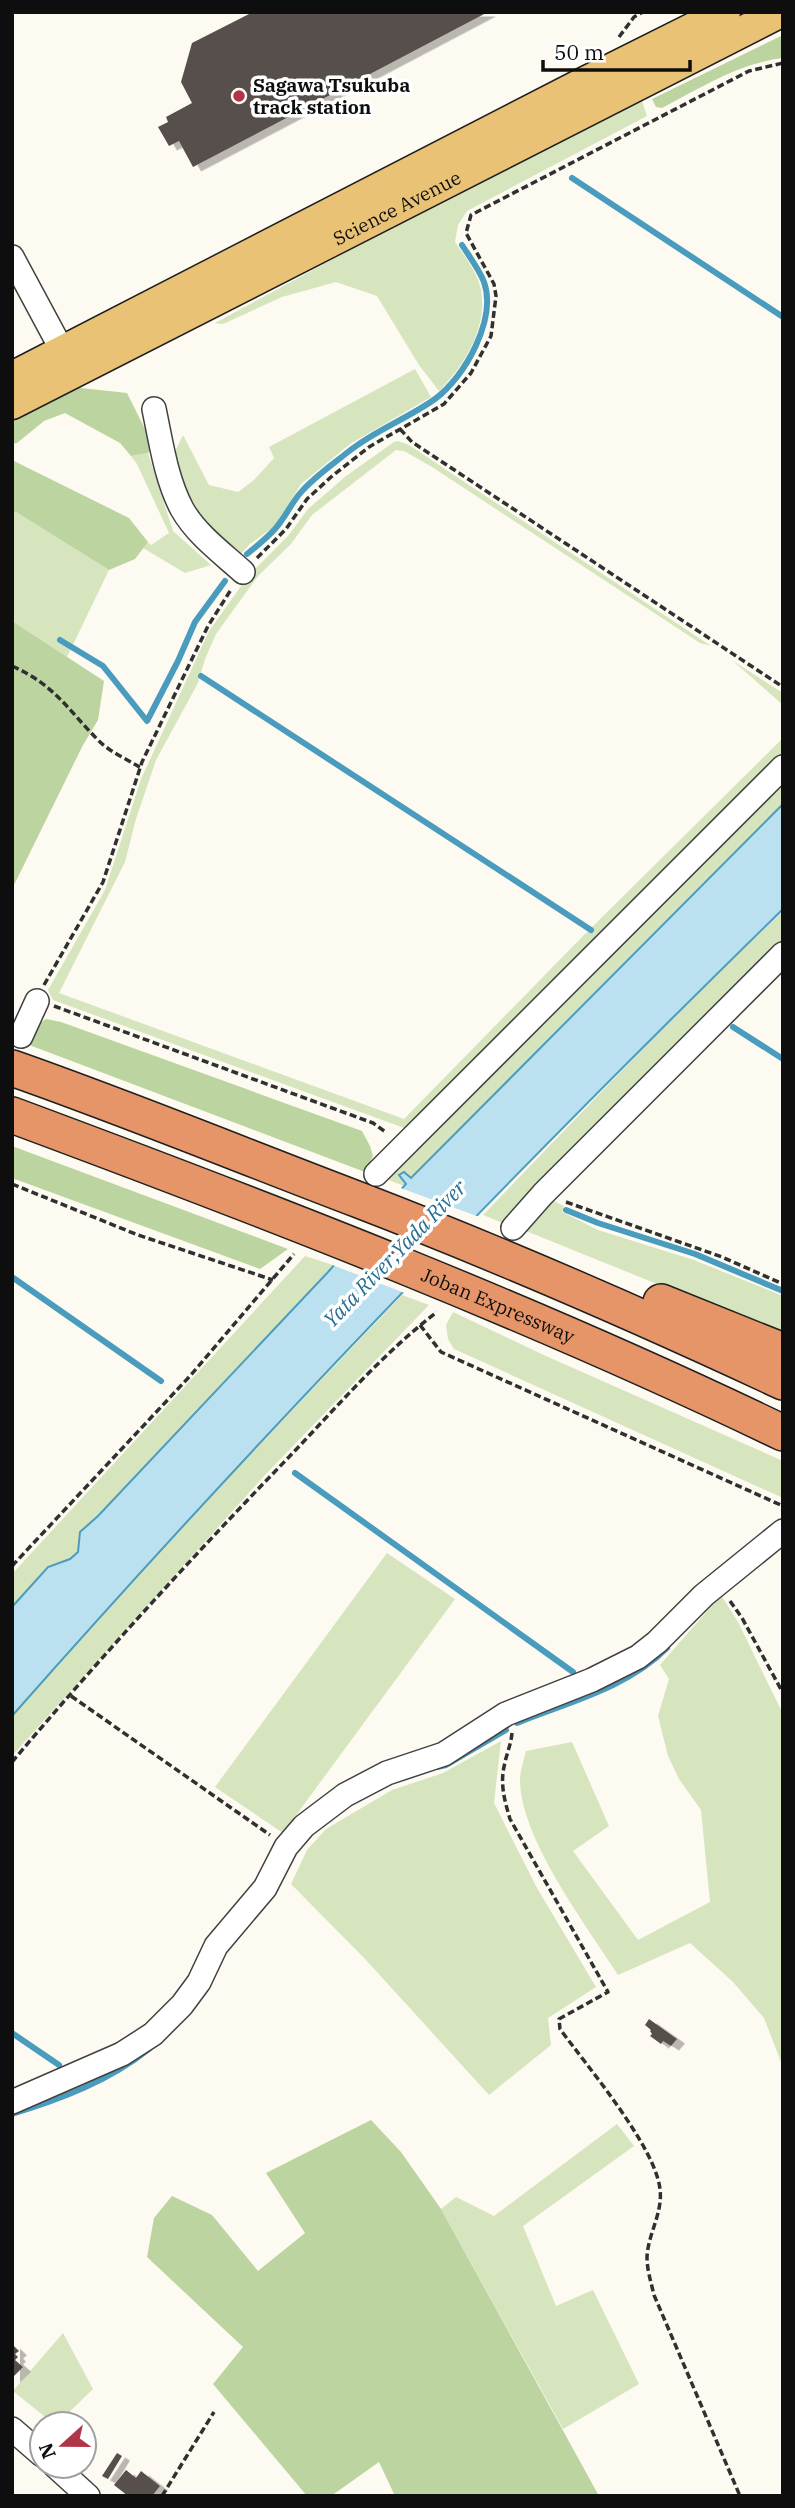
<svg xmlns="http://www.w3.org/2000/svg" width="795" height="2508" viewBox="0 0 795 2508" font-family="'IBM Plex Serif',serif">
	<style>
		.green { fill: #d6e5be }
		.forest { fill: #bcd49f }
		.water { fill: #bbe1f0; stroke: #4a9cbf; stroke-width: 2 }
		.pier { fill: #fdfaf1 }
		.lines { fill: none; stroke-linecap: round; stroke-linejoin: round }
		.stream { stroke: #4a9cbf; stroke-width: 6 }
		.building { fill: #564f4c; filter: url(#shadow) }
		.minor-casing { stroke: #414141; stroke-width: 26 }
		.major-casing { stroke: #1f1f1f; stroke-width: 33 }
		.highway-casing { stroke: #1f1f1f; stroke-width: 38 }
		.path { stroke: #303030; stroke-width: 3.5; stroke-dasharray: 7 3.5; stroke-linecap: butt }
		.minor { stroke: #fff; stroke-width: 23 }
		.major { stroke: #eac275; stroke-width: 30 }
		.highway { stroke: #e59568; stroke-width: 35 }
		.poi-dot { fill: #b03547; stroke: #fff; stroke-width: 2.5 }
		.labels { text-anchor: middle; stroke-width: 7; stroke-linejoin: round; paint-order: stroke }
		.poi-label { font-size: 19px; font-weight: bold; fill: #0e0e0e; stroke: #fff; text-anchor: start }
		.street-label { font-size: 19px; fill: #0e0e0e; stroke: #fff }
		.water-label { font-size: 21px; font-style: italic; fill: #256e93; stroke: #fff }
	</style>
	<defs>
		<filter id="shadow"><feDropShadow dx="8" dy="4.5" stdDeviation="0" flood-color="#0004"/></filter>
	</defs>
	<rect width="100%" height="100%" fill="#fdfaf1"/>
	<g class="green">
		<path d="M641,98L647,116L467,211L458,225L455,242C464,256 478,273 481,290C488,327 464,366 439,391L419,365L377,296L336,282L282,297L223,324L215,323L359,245Z"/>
		<path d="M415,369L431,397L350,444L301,484L276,525L250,544L235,560L206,531L168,466L183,435L209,485L238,492L254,480L274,458L269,447Z"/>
		<path d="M398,441L409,445L711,646L700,643L432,467L404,451L396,450L312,515L291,544L258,576L216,634L205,659L198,683L156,760L136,819L125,862L59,993L404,1119L581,938L783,738V754L407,1129L53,1000L48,990L105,890L141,779L209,631L249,575L288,536L308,509L346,476L394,442Z"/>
		<path d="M148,453L173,531L211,565L185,573L143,548L148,542L151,545L169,533L137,464L131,456Z"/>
		<path d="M16,512L109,570L67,657L12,621V514Z"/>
		<path d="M733,661L783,693V705Z"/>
		<path d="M783,776V804L411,1178L404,1172L400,1174L406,1183L404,1186L381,1177Z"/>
		<path d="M783,911V940L716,1006L505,1224L483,1215L684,1006Z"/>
		<path d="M552,1200L564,1206L562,1212L598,1230L694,1260L783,1296V1335L526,1231L530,1213Z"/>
		<path d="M305,1256L333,1265L98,1516L80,1532L78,1552L70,1559L48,1567L12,1607V1574Z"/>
		<path d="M402,1295L429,1305L265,1475L12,1756V1716L149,1561Z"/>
		<path d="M453,1312L546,1356L783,1461V1498L454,1349L448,1339L446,1325Z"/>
		<path d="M387,1553L455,1599L283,1833L215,1787Z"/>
		<path d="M721,1595L738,1622L783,1714V2067L764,2018L733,1982L690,1943L618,1975C587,1926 518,1836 520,1777C521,1769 524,1759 526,1751L572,1742L609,1826L573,1851L638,1940L710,1902L701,1810L679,1779L668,1756L658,1716L669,1679L660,1665Z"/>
		<path d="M501,1741L494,1803L537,1888L596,1987L548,2018L551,2045L489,2095L366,1960L291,1884L307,1850L326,1829L392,1790L443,1773Z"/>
		<path d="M617,2124L634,2146L523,2226L556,2306L593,2290L639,2384L563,2429L441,2209L456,2197L494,2216Z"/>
		<path d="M63,2333L93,2389L57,2424H54L13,2391Z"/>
	</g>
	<g class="forest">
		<path d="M783,35V58C739,63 700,88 662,108L656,107L652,99Z"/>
		<path d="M72,387L127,393L153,445L148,453L131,456L120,443L65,413L44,421L17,443L12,444V421Z"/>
		<path d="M12,460L129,518L148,542L135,559L109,570L16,512L12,514Z"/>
		<path d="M12,621L104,681L98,720L83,745L12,889Z"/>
		<path d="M46,1019L61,1022L362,1131L370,1146L373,1156L365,1172L24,1043L36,1026Z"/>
		<path d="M12,1146L288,1249L260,1269L12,1178Z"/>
		<path d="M371,2120L401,2152L441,2209L599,2496H395L379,2462L331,2496H307L213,2384L243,2347L147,2257L154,2218L172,2196L212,2215L258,2271L305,2233L266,2173Z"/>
	</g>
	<path class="water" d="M783,804V909C517,1169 258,1437 12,1716V1607L48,1567L70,1559L78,1552L80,1532L98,1516L328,1272L406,1184L399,1175L404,1172L411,1178Z"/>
	<path class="pier" d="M398,1187L482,1218L407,1294L330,1264Z"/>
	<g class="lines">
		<g class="stream">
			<path d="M572,178L783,317"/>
			<path d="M247,554C257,546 267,538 275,529C286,517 292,501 303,490C316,476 333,464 348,452C375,430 407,419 435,399C465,377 497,319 484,282C479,269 469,256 462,245"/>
			<path d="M60,640L103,666L147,721L178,661L195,622L225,581"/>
			<path d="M201,676L591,930"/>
			<path d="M733,1027L783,1059"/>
			<path d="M566,1210L598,1223L695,1254L783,1291"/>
			<path d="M12,1277L161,1381"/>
			<path d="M295,1473L573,1672"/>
			<path d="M517,1723C569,1702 627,1688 667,1648"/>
			<path d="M437,1767L446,1765L506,1730"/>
			<path d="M12,2033L59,2065"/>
			<path d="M12,2114C61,2099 109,2081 149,2049"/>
		</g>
	</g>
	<g class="building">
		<path d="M253,12H488L193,167L179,141L169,146L158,127L168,122L166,117L192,103L181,82L192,43Z"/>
		<path d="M649,2019L677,2039L671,2046L663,2041L661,2044L650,2036L652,2034L650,2031L651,2030L645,2025Z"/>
		<path d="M12,2344L19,2351L15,2354L18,2357L15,2360L23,2367L12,2378Z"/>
		<path d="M117,2453L122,2456L108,2479L102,2476Z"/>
		<path d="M126,2470L136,2478L141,2471L160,2486L152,2496H128L114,2485Z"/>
	</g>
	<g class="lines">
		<defs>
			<g id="minor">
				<path d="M12,257L63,352"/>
				<path d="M154,409C161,442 166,479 182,509C196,534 222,553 243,572"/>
				<path d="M21,1036L37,1001"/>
				<path d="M376,1174L783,767"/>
				<path d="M513,1228L543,1194L783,954"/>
				<path d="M12,2102L122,2054L153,2034L182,2005L199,1982L216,1946L265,1888L286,1847L304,1826L345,1795L387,1773L444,1754L506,1714L592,1680L638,1657L657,1642L704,1595L783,1531"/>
				<path d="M12,2429L42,2455"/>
				<path d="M55,2466L88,2496"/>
			</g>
			<g id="major">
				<path d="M12,377L585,82L725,12"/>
				<path id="s1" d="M12,404L781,12"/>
			</g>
			<g id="highway">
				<path d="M12,1068C129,1109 243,1156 359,1200C502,1255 644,1317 783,1382"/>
				<path id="s2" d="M12,1115C273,1212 532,1312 783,1433"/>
				<path d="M661,1302L783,1351"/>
			</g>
		</defs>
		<use href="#minor" class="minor-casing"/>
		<use href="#major" class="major-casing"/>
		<use href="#highway" class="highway-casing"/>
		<g class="path">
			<path d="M619,37L634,17L643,12"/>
			<path d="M400,429L412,442L783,687"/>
			<path d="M257,558L286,529L307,499L331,477L369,447L444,404L471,373L491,336L496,296L494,284L466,233L471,215L749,71L783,63"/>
			<path d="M12,666C55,685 68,710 99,741C110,752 127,759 141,768"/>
			<path d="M44,985L103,882L142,762L208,626L232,588"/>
			<path d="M54,1006L373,1123L387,1133"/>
			<path d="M12,1184L138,1235L273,1280"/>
			<path d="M566,1202L722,1257L783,1284"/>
			<path d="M420,1325L441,1352L783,1506"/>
			<path d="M12,1566L190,1376L294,1254"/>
			<path d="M730,1601L742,1618L783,1693"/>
			<path d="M71,1696L270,1835"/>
			<path d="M512,1733C511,1745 506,1755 504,1767C500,1785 505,1802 510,1819L608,1992L559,2019L560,2029C587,2066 655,2146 660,2189C663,2213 648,2234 647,2257C647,2270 651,2282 654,2295L740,2496"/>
			<path d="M12,1762C100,1658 193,1556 288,1458C336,1408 382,1354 437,1312"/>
			<path d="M162,2496L214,2412"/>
		</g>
		<use href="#minor" class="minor"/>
		<use href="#major" class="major"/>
		<use href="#highway" class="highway"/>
	</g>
	<circle class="poi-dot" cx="239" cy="96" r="7"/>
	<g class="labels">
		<g class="poi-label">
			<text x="253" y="92">Sagawa Tsukuba<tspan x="253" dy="22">track station</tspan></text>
		</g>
		<g class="street-label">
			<text dy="7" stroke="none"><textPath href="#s1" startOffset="432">Science Avenue</textPath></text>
			<text dy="7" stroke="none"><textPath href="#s2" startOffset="522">Joban Expressway</textPath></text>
		</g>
		<g class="water-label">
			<text transform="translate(395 1254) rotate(-46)" y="7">Yata River;Yada River</text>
		</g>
	</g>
	<rect width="795" height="2508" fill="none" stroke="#0e0e0e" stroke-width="28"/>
	<g transform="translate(63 2445) rotate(249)"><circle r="33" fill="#ffffff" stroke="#9f9f9f" stroke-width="2"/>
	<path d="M0-5L12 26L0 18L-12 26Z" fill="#b03547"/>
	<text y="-10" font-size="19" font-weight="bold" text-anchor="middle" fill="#0e0e0e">N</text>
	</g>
	<path d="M543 60v10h147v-10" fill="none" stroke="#0e0e0e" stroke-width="3.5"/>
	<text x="554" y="60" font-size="21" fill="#0e0e0e" stroke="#ffffff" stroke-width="5" paint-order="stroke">50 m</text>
</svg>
